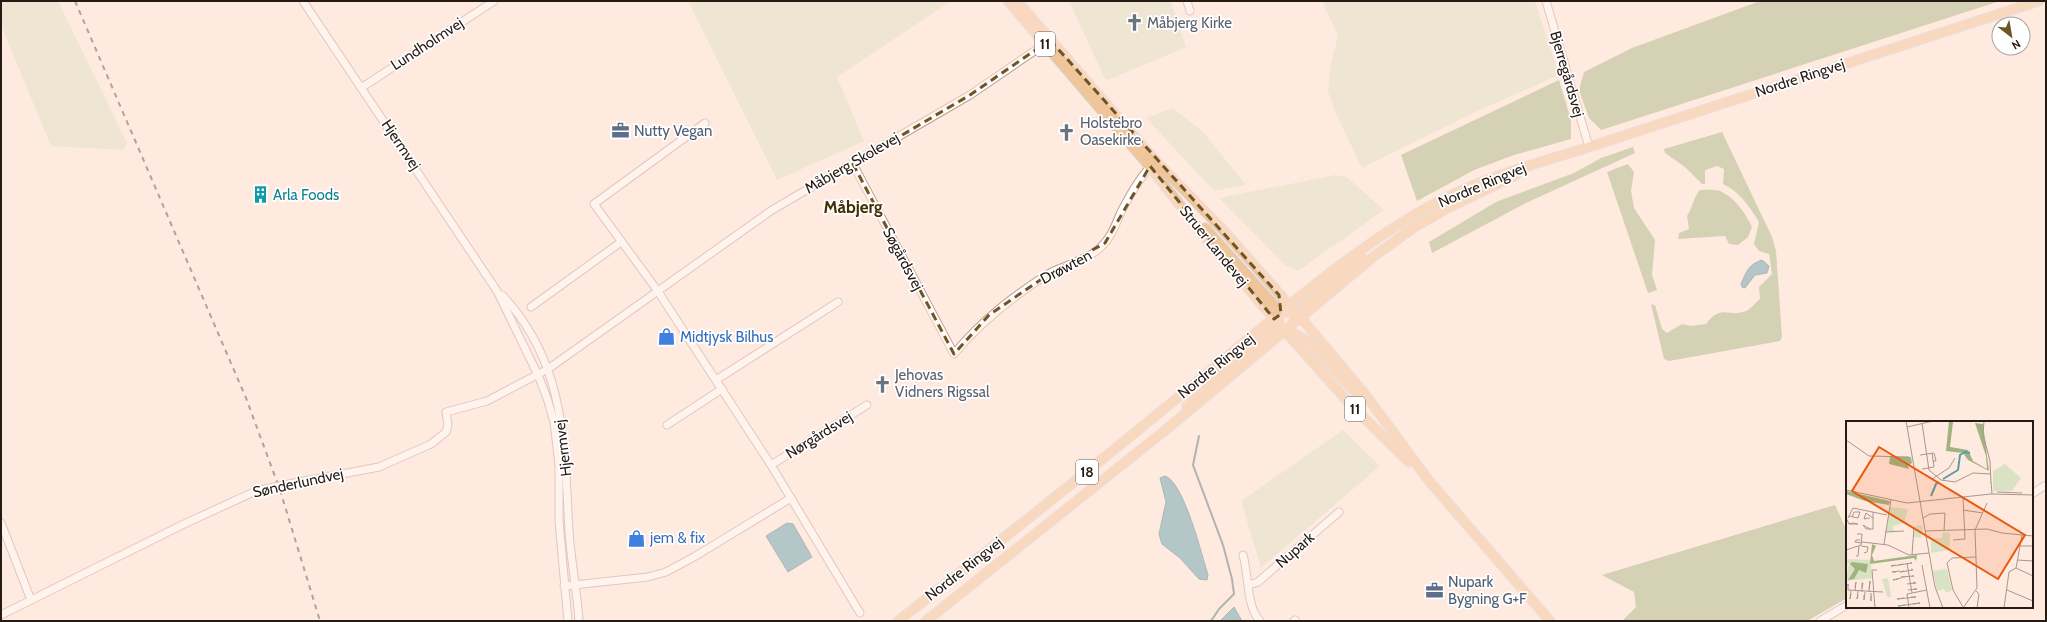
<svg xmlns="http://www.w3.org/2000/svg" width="2047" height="622" viewBox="0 0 2047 622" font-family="Cabin,sans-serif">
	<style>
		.green { fill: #d9e3c3 }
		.forest { fill: #a3b380 }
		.water { fill: #599daa; stroke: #4a767d }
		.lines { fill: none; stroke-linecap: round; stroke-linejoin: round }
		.stream { stroke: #4a767d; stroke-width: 2 }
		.minor-casing { stroke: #bf9e90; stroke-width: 9 }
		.major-casing { stroke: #d4d1d0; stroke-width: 11 }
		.minor { stroke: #fff; stroke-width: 7 }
		.major { stroke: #f0c59a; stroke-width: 9 }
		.rail { stroke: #594b44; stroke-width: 2; stroke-dasharray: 5 5; stroke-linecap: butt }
		.minor-bridge-casing { stroke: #bf9e90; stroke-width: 9; stroke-linecap: butt }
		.minor-bridge { stroke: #fff; stroke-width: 7 }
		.marked { fill: none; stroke: #6d5526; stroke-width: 3; stroke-dasharray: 8 5; stroke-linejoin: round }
		.labels { text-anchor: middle; stroke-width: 3.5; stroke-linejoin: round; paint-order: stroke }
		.shield { fill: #fff; stroke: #675f5a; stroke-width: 1 }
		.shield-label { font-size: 14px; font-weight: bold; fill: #261a14 }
		.worship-label { font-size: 15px; fill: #5b616d; stroke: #fff; text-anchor: start }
		.street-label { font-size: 15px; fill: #261a14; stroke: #fff }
		.service-label { font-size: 15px; fill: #4e5e75; stroke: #fff; text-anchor: start }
		.culture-label { font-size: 15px; fill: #0d838f; stroke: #fff; text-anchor: start }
		.shop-label { font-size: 15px; fill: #366cbe; stroke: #fff; text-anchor: start }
		.quarter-label { font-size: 17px; font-weight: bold; fill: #422f07; stroke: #fff }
		.inset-river { fill: none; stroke: #599daa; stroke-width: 2 }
		.inset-road { fill: none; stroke: #a8978e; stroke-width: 1 }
		.view { fill: #e8590c; fill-opacity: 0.15; stroke: #e8590c; stroke-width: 2 }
		.inset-edge { fill: none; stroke: #261a14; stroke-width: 2 }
	</style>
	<rect width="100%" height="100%" fill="#ffeae0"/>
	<g class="green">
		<path d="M5,1H58L127,143L123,150L51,146L1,25V3Z"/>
		<path d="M688,1H949L950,2L837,77L864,141L777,180Z"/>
		<path d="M1069,1H1171L1186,47L1108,80L1105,79Z"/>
		<path d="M1322,1H1535L1559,75L1473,113L1362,168L1335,112L1328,91L1331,64L1338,36Z"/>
		<path d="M1173,108L1203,132L1246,185L1214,191L1146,118Z"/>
		<path d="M1335,175L1347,177L1384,210L1298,271L1286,266L1219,198Z"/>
		<path d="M1343,430L1380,466L1261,568L1241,501Z"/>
	</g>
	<g class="forest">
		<path d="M1760,1H2000L1601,130L1589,118L1579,90L1584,72L1632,48Z"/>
		<path d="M1559,80L1571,120V139L1514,155L1474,170L1417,201L1401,155Z"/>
		<path d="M1722,132L1772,237L1776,251L1782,337L1780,341L1669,361L1664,359L1651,304L1655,305L1662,329L1667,333L1682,324L1691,326L1706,324C1721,303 1730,318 1746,311C1751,309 1756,302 1760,299L1759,287L1772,274L1769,254L1759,251L1754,244L1759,222C1749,206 1740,192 1723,184L1724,169L1717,166L1705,170V184H1702L1685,167L1665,153L1664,149Z"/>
		<path d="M1633,147L1635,153L1526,203L1432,253L1429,242L1496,202L1574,173L1601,158Z"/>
		<path d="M1628,164L1634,172L1631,191L1634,208L1655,240L1652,275L1657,290L1648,293L1607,172Z"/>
		<path d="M1700,190C1706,190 1717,189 1722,192C1735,198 1746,214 1752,227L1748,237L1738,245L1729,244L1725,236L1678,239L1679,233L1689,229L1687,216C1693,207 1694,196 1700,190Z"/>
		<path d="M1835,505L1847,531V598L1807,621H1622L1636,607L1634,592L1602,575Z"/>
	</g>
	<g class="water">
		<path d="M1762,260L1769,266L1767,273L1755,275L1745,288L1742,287L1741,284C1746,272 1749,264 1762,260Z"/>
		<path d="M1165,476C1184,482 1202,556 1208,575L1207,580L1199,579L1180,558L1162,544L1159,534L1166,502L1160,478Z"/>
		<path d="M787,523L793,524L812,557L788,572L766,536Z"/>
		<path d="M1234,607L1242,621H1220Z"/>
	</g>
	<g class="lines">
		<path class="stream" d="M1199,436L1193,465L1223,545L1232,579L1234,594L1219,609L1211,621"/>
		<defs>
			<g id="minor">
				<path d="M303,1L497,291L538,375L547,398L554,422L559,465V521L568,621"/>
				<path d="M1187,1L1190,11"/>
				<path d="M1546,1L1589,147"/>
				<path d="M361,88L494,1"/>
				<path d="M705,123L594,204L657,290L771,465L860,613"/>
				<path d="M853,164L954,354C981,321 1012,297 1048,274C1064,265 1086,261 1100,248C1111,238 1115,226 1121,212C1130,195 1139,178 1153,164"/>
				<path d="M502,295C566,363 564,443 569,531C571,561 577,591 579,621"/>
				<path d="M531,307L621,242"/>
				<path d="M716,380L838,302"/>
				<path d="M667,425L722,389"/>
				<path d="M771,465L867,405"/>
				<path d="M289,484L379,467L431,444L446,432L448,425L446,412L487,401L548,369L772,210L970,95L1049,41"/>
				<path d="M2032,494L2046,485"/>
				<path d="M1,523L31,600"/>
				<path d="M1243,555C1249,575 1246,606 1260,621"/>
				<path d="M1249,585L1258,582L1339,512"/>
				<path d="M564,586L648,577L666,572L694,557L791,498"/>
				<path d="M1,615L184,524L256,491"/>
				<path d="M1294,621L1295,620"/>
				<path d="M1820,621L1847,605"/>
			</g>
			<g id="major">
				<path d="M1008,1L1150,167L1208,241L1274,319L1351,405L1409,462"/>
				<path d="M1017,1L1156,161L1224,231L1301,318L1364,393L1430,482L1550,621"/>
				<path d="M1205,228L1274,305L1289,313"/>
				<path d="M1294,318L1302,308L1362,258"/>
				<path d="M1285,328L1307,341L1359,396"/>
				<path d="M1187,406L1273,330L1279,319"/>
				<path d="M898,621C1001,541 1102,460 1203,377C1278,315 1354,246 1441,200C1488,176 1538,163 1589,147L2039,1"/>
				<path d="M926,621L1168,428L1373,257L1413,228L1446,209L1516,175"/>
			</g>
		</defs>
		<use href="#minor" class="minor-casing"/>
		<use href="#major" class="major-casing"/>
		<use href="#minor" class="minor"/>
		<use href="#major" class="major"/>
		<path class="rail" d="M75,1L246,398L280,490L320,621"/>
		<defs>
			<path id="minor-bridge" d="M256,491L289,484"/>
		</defs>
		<use href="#minor-bridge" class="minor-bridge-casing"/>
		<use href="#minor-bridge" class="minor-bridge"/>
	</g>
	<path d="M0 0H2047V622H0ZM1050,40L1279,295L1281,314L1274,319L1150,166L1105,243L1049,274L989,315L954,354L853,164L970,95Z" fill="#ffeae0" fill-opacity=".55" fill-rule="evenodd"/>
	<path class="marked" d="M1050,40L1279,295L1281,314L1274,319L1150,166L1105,243L1049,274L989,315L954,354L853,164L970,95Z"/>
	<defs>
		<symbol id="church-bare" viewBox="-9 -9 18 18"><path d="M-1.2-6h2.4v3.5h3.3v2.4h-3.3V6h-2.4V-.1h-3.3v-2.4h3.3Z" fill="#6b7280" stroke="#fff" stroke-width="2.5" paint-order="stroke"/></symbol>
		<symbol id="office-bare" viewBox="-9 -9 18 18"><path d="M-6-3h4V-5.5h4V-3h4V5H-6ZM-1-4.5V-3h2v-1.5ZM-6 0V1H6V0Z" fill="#5c6f8a" stroke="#fff" stroke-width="2.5" paint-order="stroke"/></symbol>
		<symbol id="building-bare" viewBox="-9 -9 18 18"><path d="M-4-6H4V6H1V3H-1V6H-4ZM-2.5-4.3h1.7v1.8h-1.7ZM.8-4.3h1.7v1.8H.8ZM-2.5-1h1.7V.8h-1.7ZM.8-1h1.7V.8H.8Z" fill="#0f9aa8" stroke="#fff" stroke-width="2.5" paint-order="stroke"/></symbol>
		<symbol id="shop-bare" viewBox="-9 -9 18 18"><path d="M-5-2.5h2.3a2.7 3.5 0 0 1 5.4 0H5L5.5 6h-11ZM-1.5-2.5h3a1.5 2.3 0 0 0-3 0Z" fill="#3f7fe0" stroke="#fff" stroke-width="2.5" paint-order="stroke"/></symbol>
	</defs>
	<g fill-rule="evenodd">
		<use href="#church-bare" x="1122" y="10" width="25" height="25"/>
		<use href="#office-bare" x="608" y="118" width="25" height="25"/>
		<use href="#church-bare" x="1054" y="120" width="25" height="25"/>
		<use href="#building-bare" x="248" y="182" width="25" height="25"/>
		<use href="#shop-bare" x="654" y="324" width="25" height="25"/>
		<use href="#church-bare" x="870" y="372" width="25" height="25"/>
		<use href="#shop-bare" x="624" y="526" width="25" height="25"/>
		<use href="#office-bare" x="1422" y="578" width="25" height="25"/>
	</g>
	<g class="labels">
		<g class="shield">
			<rect x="1035" y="32" width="20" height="24" rx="3"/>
			<rect x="1345" y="397" width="20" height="24" rx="3"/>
			<rect x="1076" y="460" width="22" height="24" rx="3"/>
		</g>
		<g class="shield-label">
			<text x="1045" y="49">11</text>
			<text x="1355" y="414">11</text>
			<text x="1087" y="477">18</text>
		</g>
		<g class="worship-label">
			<text x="1147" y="28">Måbjerg Kirke</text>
			<text x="1080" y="128">Holstebro<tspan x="1080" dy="17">Oasekirke</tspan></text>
			<text x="895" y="380">Jehovas<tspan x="895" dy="17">Vidners Rigssal</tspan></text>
		</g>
		<g class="street-label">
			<text transform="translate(427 44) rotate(-33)" y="5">Lundholmvej</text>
			<text transform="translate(1567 74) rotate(74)" y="5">Bjerregårdsvej</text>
			<text transform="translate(1800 78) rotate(-18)" y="5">Nordre Ringvej</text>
			<text transform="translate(401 145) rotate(56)" y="5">Hjermvej</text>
			<text transform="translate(852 163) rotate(-30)" y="5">Måbjerg Skolevej</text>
			<text transform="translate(1482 185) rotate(-23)" y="5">Nordre Ringvej</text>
			<text transform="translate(1214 246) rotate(51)" y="5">Struer Landevej</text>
			<text transform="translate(903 259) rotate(62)" y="5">Søgårdsvej</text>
			<text transform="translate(1066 267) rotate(-28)" y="5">Drøwten</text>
			<text transform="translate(1216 366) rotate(-39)" y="5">Nordre Ringvej</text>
			<text transform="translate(819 435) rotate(-32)" y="5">Nørgårdsvej</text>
			<text transform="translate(563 448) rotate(-97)" y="5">Hjermvej</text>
			<text transform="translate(298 483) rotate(-12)" y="5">Sønderlundvej</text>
			<text transform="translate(1295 550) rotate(-41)" y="5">Nupark</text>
			<text transform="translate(964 569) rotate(-38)" y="5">Nordre Ringvej</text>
		</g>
		<g class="service-label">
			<text x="634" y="136">Nutty Vegan</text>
			<text x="1448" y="587">Nupark<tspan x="1448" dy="17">Bygning G+F</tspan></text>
		</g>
		<g class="culture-label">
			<text x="273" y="200">Arla Foods</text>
		</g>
		<g class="shop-label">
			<text x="680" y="342">Midtjysk Bilhus</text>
			<text x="650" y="543">jem &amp; fix</text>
		</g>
		<g class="quarter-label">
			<text x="853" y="213">Måbjerg</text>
		</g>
	</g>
	<g transform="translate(1846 421)">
		<rect width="187" height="187" fill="#ffeae0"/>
		<path d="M159,43L175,57L166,70H147V50ZM44,86L62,88L58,102L47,105L48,111L40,110ZM70,104L77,105L75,117L67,116ZM97,111L104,112L103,129L85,132V117H96ZM0,138L24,139L27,157L0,160L3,143ZM101,148L106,169L100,172L98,168L91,170L87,150ZM42,157L45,176H41L36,158Z" fill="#d9e3c3"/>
		<path d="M103,0L107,1L104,26L122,29L127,40L141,48L140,35L129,2L137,3L143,50L122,39L117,32L100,30ZM44,36H65L66,42L62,45L63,48L43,43ZM0,70L44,80L43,84L19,80L0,73ZM26,123L30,125L26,134L28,140L71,134L70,140L68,137L24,143ZM6,141L22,143L20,152L13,149L8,158L2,159L9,148L4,143Z" fill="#a3b380"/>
		<path class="inset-river" d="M97,58L112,49L114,34L119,31L124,32M85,75L90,63L93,61"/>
		<path class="inset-road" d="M60,0L89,166L97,187M138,0L137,13L144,40M76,2L83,49L95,59L109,61L127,52L145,53M61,6L87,0M0,19L23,35L63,36M74,34L88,32L90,40H87M144,40L145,62M76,48L88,46L86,32M86,58L103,47L109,37M145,61L146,73M0,69L61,82L145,73M151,71L176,72M145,73L187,74M117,89L137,92M3,95L12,97L14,91H8L6,96M0,97L3,103H12L7,102L3,103M2,97L7,87L41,94M24,97L18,98L20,92L27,97M77,97L84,93L99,92L98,110M24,108L17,104L20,108H27V91M79,110L141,108L156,112L187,115M39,111L58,110M14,119H10L9,121L16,122M107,119L119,118L117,77M16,121L42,124L63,134L83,132M38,123L45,79M15,125L22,126L21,131L18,132M174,125H187M0,129L15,124L16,113H11M66,134L68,106M10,135H12L13,125M171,139L187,140M61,142L66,172M57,143L53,144L66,142H64M49,144L45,145L53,144M76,144L84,187M170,147L187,155M58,150L54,151L67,149L65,148M50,151H46L54,150M59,156H55L68,155H66M52,158L47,159L55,157M61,163L70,162L67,161M2,165V163V169L37,171M62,169L71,168H68M161,169L187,180M9,170L10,161L9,166M130,170L133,173L131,187M16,171V162H17L16,167M23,171L24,160L23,168M5,173L4,178L5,170M12,174L11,178L12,170M18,174V179L19,171M25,175V180V172M58,177L51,178L70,176H65M59,184L52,185L74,182L67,183M117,186L107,169L101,142L106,137L130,136M29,187L26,149H31M63,187L61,173L81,169M117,187L131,167L129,109L141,82M158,187L163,151L170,147L176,114"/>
		<path class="view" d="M33,26L179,114L152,158L6,70Z"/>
		<rect width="187" height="187" class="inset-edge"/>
	</g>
	<rect width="2047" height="622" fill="none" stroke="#261a14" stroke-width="4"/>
	<g transform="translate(2011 36) rotate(149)"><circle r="19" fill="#ffffff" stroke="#a8a3a1"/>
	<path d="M0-3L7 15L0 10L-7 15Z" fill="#6d5526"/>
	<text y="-6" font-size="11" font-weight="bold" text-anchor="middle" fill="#261a14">N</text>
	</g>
</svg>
